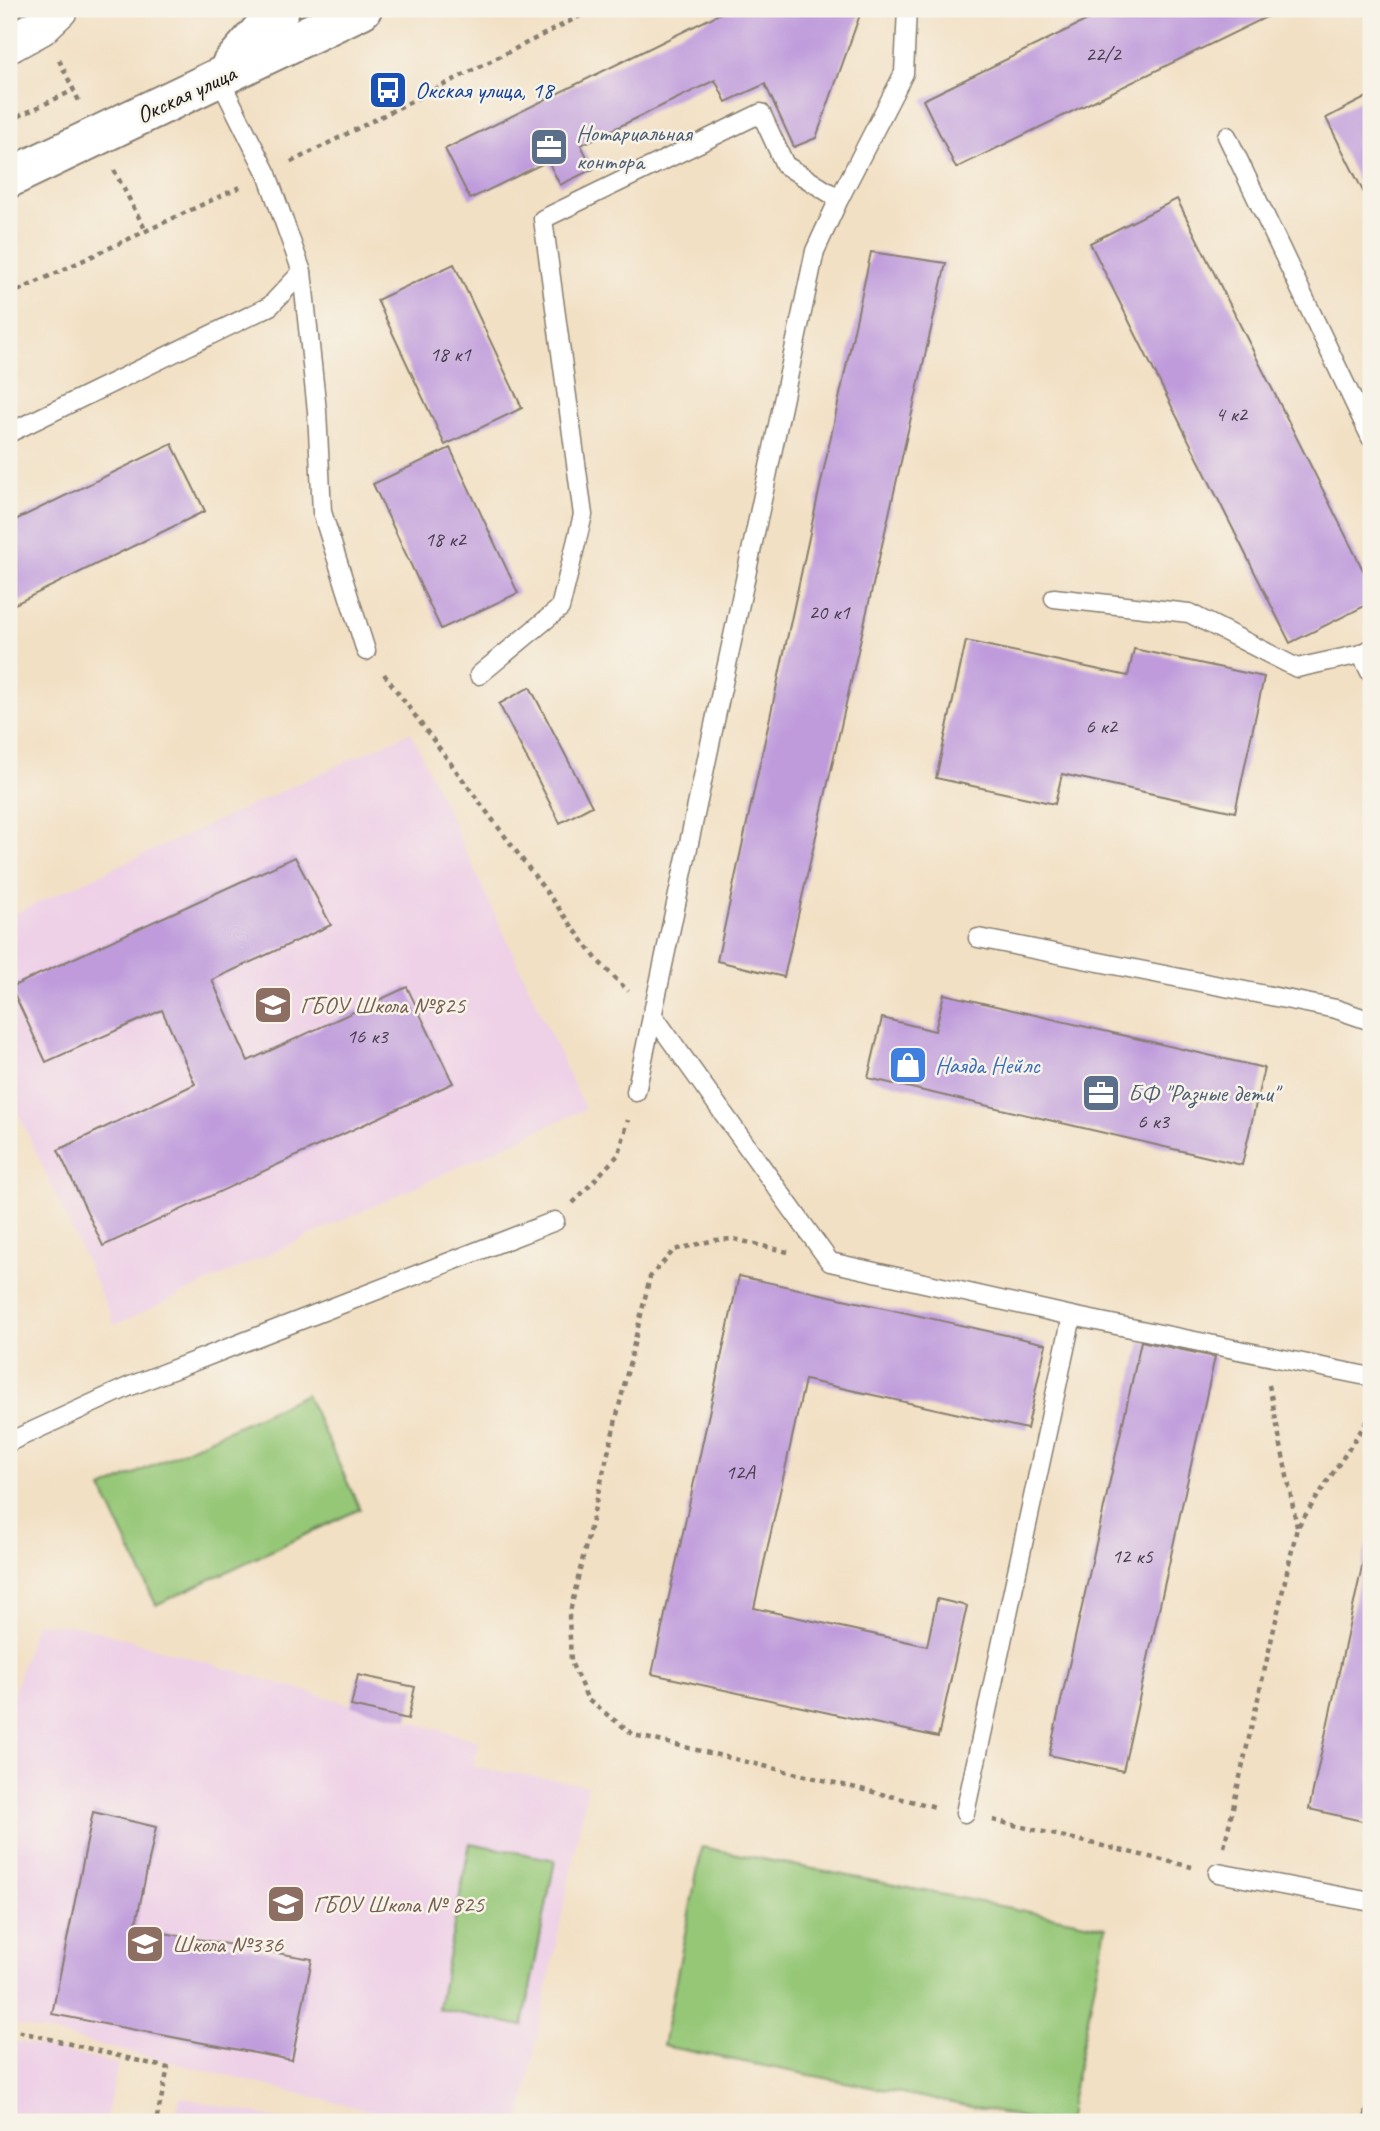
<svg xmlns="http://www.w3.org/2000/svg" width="1380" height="2131" viewBox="0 0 1380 2131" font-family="Caveat,sans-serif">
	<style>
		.built { fill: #eed0e7 }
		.green { fill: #95c777; stroke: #58724a; stroke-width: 2 }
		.building { fill: #bf9bdc }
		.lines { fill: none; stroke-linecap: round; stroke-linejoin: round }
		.lane-casing { stroke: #877e70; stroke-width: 21 }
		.street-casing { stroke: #877e70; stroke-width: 40 }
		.secondary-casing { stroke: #877e70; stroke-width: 42 }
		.path { stroke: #877e70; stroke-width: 4.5; stroke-dasharray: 5 5; stroke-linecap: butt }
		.lane { stroke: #fff; stroke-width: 18 }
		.street { stroke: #fff; stroke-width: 37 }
		.secondary { stroke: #fff; stroke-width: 38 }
		.labels { text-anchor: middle; stroke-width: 5; stroke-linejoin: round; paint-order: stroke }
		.number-label { font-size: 21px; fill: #453c4c }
		.transit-label { font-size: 24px; fill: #164399; stroke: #f7f3e8; text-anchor: start }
		.street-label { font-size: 24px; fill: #1c1c1c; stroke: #f7f3e8 }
		.service-label { font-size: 24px; fill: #4e5e75; stroke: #f7f3e8; text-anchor: start }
		.education-label { font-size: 24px; fill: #785e54; stroke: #f7f3e8; text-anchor: start }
		.shop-label { font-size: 24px; fill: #366cbe; stroke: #f7f3e8; text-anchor: start }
	</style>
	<rect width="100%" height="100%" fill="#f7f3e8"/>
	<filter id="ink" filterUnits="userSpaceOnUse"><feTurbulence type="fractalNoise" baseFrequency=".0143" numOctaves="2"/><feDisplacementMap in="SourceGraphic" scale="14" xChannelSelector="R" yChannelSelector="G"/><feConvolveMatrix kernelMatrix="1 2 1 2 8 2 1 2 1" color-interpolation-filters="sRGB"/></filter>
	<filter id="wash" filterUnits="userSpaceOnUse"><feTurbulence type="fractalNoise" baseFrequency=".00686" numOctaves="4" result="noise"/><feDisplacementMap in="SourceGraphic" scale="28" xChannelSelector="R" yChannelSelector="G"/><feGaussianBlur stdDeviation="1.57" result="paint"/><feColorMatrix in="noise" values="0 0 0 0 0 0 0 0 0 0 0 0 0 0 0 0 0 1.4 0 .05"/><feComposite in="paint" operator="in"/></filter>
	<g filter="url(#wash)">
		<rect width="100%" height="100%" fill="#f2e0c4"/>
		<g class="built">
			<path d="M411,732L585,1109L115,1325L9,1093V916Z"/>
			<path d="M35,1623L80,1626L478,1741L474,1767L588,1785L520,2122H417L9,2023V1709Z"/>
			<path d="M9,2040L118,2064L105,2122H9Z"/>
			<path d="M180,2097L293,2122H175Z"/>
		</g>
		<g class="green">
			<path d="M9,9H32L19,22L9,27Z"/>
			<path d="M306,1394L360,1509L156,1605L102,1489Z"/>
			<path d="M470,1843L555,1860L523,2026L438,2009Z"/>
			<path d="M702,1847L1106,1927L1067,2122H1047L663,2046Z"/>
		</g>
		<g id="blocks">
			<g class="building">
				<path d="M729,9H862L816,138L794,147L765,84L726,102L715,80L581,145L593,169L560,185L548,161L470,199L445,149Z"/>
				<path d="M1110,9H1283L956,168L923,100Z"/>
				<path d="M1371,95V207L1326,118Z"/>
				<path d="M1177,199L1371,586V603L1290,643L1090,243Z"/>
				<path d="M871,252L946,263L784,977L717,961Z"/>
				<path d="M454,264L522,408L445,445L377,300Z"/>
				<path d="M172,444L205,511L9,607V523Z"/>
				<path d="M450,448L518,593L441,629L373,484Z"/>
				<path d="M966,641L1128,676L1134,649L1264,677L1235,812L1062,774L1055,804L936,778Z"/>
				<path d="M530,687L592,806L560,823L499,704Z"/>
				<path d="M295,857L331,925L212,980L248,1061L407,987L453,1083L103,1246L58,1150L195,1084L162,1010L46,1062L11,987Z"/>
				<path d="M944,994L1264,1068L1242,1165L868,1078L882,1018L935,1031Z"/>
				<path d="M739,1276L1046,1344L1027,1429L805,1380L754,1608L927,1646L937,1599L967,1606L938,1737L652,1674Z"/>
				<path d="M1141,1341L1215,1357L1123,1771L1049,1755Z"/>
				<path d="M1370,1530H1371V1823L1309,1809Z"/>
				<path d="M358,1675L415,1687L408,1719L351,1706Z"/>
				<path d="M93,1812L156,1827L135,1928L312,1959L292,2060L52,2014Z"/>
				<path d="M1370,2092L1371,2122H1363Z"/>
			</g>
		</g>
	</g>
	<g filter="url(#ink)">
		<use href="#blocks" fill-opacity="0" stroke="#877e70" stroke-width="2"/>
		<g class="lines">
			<defs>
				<g id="lane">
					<path d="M219,78L267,174L302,272L317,411L322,512L366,651"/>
					<path d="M1227,136L1371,438"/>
					<path d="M9,433L270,306L302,272"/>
					<path d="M1054,598L1189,613L1297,668L1361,654"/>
					<path d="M1371,649L1361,654L1371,674"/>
					<path d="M479,675L560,608L583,515L543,219L761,113L785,165L839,199"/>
					<path d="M978,938L1336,1009L1371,1021"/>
					<path d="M652,1014L830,1262L1072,1316"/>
					<path d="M636,1092L815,251L839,199L904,73L907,9"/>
					<path d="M9,1442L128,1387L555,1221"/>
					<path d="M965,1813L1072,1316L1371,1377"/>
					<path d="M1218,1873L1371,1902"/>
				</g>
				<path id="street" d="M9,44L40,27L59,9"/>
				<g id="secondary">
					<path d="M231,65L280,9"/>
					<path d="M9,178L362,9"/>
				</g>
			</defs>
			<use href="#lane" class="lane-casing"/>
			<use href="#street" class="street-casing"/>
			<use href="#secondary" class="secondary-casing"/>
			<g class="path">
				<path d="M59,60L80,103"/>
				<path d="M9,121L74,90"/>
				<path d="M291,162L594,9"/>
				<path d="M114,170L146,231"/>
				<path d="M9,295L242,186"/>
				<path d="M384,674L598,961L628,991"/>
				<path d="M573,1203L619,1154L628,1120"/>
				<path d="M788,1252L734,1239L715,1240L674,1250L650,1277L569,1616L571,1662L588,1700L634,1735L936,1807"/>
				<path d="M1269,1385L1297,1527"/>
				<path d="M993,1820L1192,1867"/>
				<path d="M1224,1847L1297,1528L1371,1415"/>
				<path d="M9,2029L168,2068L156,2122"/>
			</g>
			<use href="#lane" class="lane"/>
			<use href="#street" class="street"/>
			<use href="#secondary" class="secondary"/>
		</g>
	</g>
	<defs>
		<symbol id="bus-square" viewBox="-11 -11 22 22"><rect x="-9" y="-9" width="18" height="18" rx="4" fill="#1a4fb4" stroke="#f7f3e8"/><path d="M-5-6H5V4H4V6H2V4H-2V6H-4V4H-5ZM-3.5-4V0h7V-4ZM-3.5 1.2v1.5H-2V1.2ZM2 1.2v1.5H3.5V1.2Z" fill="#fff"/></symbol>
		<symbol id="office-square" viewBox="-11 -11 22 22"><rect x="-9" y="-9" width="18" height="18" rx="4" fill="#5c6f8a" stroke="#f7f3e8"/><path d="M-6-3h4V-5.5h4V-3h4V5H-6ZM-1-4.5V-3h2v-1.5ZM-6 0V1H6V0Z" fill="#fff"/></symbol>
		<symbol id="school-square" viewBox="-11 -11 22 22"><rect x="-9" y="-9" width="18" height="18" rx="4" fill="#8d6e63" stroke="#f7f3e8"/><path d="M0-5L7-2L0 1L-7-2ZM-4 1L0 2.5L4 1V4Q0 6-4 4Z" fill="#fff"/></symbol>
		<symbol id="shop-square" viewBox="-11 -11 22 22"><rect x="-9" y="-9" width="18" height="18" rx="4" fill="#3f7fe0" stroke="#f7f3e8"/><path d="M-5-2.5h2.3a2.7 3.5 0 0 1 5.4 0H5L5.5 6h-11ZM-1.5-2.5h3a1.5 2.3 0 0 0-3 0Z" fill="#fff"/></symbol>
	</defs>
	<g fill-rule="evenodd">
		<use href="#bus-square" x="366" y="68" width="44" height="44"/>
		<use href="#office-square" x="527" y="125" width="44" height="44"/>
		<use href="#school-square" x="251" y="983" width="44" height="44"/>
		<use href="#shop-square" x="886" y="1043" width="44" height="44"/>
		<use href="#office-square" x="1079" y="1071" width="44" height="44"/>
		<use href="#school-square" x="264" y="1882" width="44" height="44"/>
		<use href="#school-square" x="123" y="1922" width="44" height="44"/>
	</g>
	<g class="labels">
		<g class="number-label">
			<text x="1103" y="61">22/2</text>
			<text x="450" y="361">18 к1</text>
			<text x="1231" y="421">4 к2</text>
			<text x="445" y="546">18 к2</text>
			<text x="829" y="619">20 к1</text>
			<text x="1101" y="733">6 к2</text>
			<text x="367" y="1043">16 к3</text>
			<text x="1153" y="1128">6 к3</text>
			<text x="740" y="1479">12А</text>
			<text x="1132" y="1563">12 к5</text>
		</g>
		<g class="transit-label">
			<text x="415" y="98">Окская улица, 18</text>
		</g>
		<g class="street-label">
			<text transform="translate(186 94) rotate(-25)" y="8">Окская улица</text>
		</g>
		<g class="service-label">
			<text x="576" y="141">Нотариальная<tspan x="576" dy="28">контора</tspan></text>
			<text x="1128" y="1101">БФ "Разные дети"</text>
		</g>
		<g class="education-label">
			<text x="300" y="1013">ГБОУ Школа №825</text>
			<text x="313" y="1912">ГБОУ Школа № 825</text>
			<text x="172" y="1952">Школа №336</text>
		</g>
		<g class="shop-label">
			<text x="935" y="1073">Наяда Нейлс</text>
		</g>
	</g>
	<rect width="1380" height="2131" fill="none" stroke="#f7f3e8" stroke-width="35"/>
</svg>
